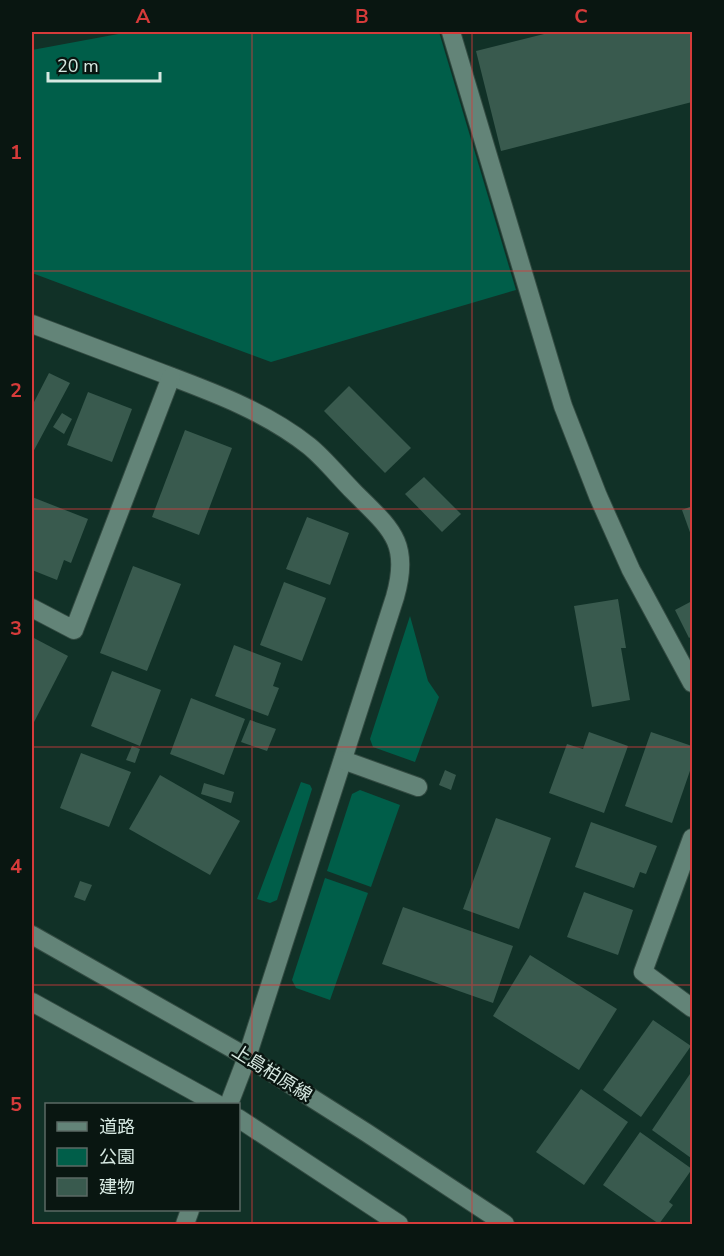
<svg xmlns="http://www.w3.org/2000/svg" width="724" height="1256" viewBox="0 0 724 1256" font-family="'Nunito Sans','Noto Sans JP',sans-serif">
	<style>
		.green { fill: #005e49 }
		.building { fill: #395a4e }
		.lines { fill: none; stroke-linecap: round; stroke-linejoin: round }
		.minor-casing { stroke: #334b42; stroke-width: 20 }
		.minor { stroke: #638478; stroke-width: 18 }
		.grid { fill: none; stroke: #d63b3a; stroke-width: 1.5; stroke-opacity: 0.55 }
		.labels { text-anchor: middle; stroke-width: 5; stroke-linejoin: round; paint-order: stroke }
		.street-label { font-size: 18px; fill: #d6e8e1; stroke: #091611 }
		.neatline { fill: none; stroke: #d63b3a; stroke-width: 2 }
		.grid-label { font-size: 20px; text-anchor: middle; font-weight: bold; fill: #d63b3a }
	</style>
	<rect width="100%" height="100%" fill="#113127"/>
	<g class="green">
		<path d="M129,32H439L516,290L271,362L32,273V50Z"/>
		<path d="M410,616L428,681L439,697L415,762L373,747L370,739Z"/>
		<path d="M301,782L310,785L312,789L277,900L270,903L257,899Z"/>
		<path d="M360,790L400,805L371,887L327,871L352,794Z"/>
		<path d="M325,878L368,893L330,1000L296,988L292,980Z"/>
	</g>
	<g class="building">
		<path d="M552,32H692V102L501,151L476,51Z"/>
		<path d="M49,373L70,383L32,454V403L33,404Z"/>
		<path d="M349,386L411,448L385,473L324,411Z"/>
		<path d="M88,392L132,409L112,462L67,445Z"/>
		<path d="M62,413L72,419L64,434L53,427Z"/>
		<path d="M185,430L232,448L199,535L152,517Z"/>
		<path d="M424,477L461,514L442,532L405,494Z"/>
		<path d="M32,497L88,519L71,563L64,560L57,580L32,570Z"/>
		<path d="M692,506V538L682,510Z"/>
		<path d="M307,517L349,533L330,585L286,569Z"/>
		<path d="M133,566L181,584L147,671L100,653Z"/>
		<path d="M284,582L326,598L302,661L260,645Z"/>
		<path d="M618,599L626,648H621L630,700L592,707L574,606Z"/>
		<path d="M692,601V636L689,638L675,610Z"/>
		<path d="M32,637L68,656L32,726Z"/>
		<path d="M234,645L281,663L273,686L279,688L268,716L215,696Z"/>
		<path d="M112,671L161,690L140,746L91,726Z"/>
		<path d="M191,698L245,719L224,775L170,754Z"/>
		<path d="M250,720L276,729L267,751L241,742Z"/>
		<path d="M589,732L628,746L604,813L549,793L567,744L583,749Z"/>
		<path d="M651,732L692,746V765L672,823L625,806Z"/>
		<path d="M132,746L140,749L135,763L126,760Z"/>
		<path d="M81,753L131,772L109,827L60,808Z"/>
		<path d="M445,770L456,775L451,790L439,785Z"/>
		<path d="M160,775L240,821L210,875L129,829Z"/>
		<path d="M204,783L234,792L231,803L201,794Z"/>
		<path d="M496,818L551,838L519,929L463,909Z"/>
		<path d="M591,822L657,846L646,874L640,872L634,888L575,867Z"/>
		<path d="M80,881L92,885L85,901L74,897Z"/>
		<path d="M584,892L633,910L618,955L567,937Z"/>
		<path d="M403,907L513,946L493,1003L382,964Z"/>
		<path d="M530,955L617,1009L579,1070L493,1016Z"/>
		<path d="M653,1020L691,1046L641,1117L603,1090Z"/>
		<path d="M692,1071V1155L691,1158L652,1130Z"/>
		<path d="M581,1089L628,1122L584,1185L536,1152Z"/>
		<path d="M640,1132L692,1169L669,1202L673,1205L659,1224L603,1185Z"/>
	</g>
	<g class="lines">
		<defs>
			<g id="minor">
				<path d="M451,32L563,406L598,496L631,570L692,683"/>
				<path d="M32,324C74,340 117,356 159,372C212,392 265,411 309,446C325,459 339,477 354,492C390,528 411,542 395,597L247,1057L229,1104"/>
				<path d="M32,608L74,630L171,377"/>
				<path d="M343,760L418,787"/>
				<path d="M692,838L643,972L692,1008"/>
				<path d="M32,935L247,1057L367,1133L505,1224"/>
				<path d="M32,1002L217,1104"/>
				<path d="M238,1118L399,1224"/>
				<path d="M185,1224L190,1210"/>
			</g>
		</defs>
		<use href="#minor" class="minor-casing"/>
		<use href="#minor" class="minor"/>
	</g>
	<path class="grid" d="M252,32V1224M472,32V1224M32,271H692M32,509H692M32,747H692M32,985H692"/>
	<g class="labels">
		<g class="street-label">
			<text transform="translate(272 1073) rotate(32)" y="6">上島柏原線</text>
		</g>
	</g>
	<rect width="724" height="1256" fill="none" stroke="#091611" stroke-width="66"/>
	<rect x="45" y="1103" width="195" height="108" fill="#091611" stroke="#5b6a64" stroke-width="1.5"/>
	<rect x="57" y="1122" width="30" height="9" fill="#638478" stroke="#5b6a64" stroke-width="1.5"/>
	<text x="99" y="1133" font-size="18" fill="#d6e8e1">道路</text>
	<rect x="57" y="1148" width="30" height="18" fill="#005e49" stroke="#5b6a64" stroke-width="1.5"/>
	<text x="99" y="1163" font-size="18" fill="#d6e8e1">公園</text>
	<rect x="57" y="1178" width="30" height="18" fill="#395a4e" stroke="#5b6a64" stroke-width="1.5"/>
	<text x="99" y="1193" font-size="18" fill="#d6e8e1">建物</text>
	<path d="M48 72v9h112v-9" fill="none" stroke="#d6e8e1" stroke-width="3"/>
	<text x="57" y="72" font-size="18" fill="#d6e8e1" stroke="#091611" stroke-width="4.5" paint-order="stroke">20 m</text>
	<rect x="33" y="33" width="658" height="1190" class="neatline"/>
	<g class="grid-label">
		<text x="143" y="23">A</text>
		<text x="362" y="23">B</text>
		<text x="581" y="23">C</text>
		<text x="16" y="159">1</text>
		<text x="16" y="397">2</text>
		<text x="16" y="635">3</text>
		<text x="16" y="873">4</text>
		<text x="16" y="1111">5</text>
	</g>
</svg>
